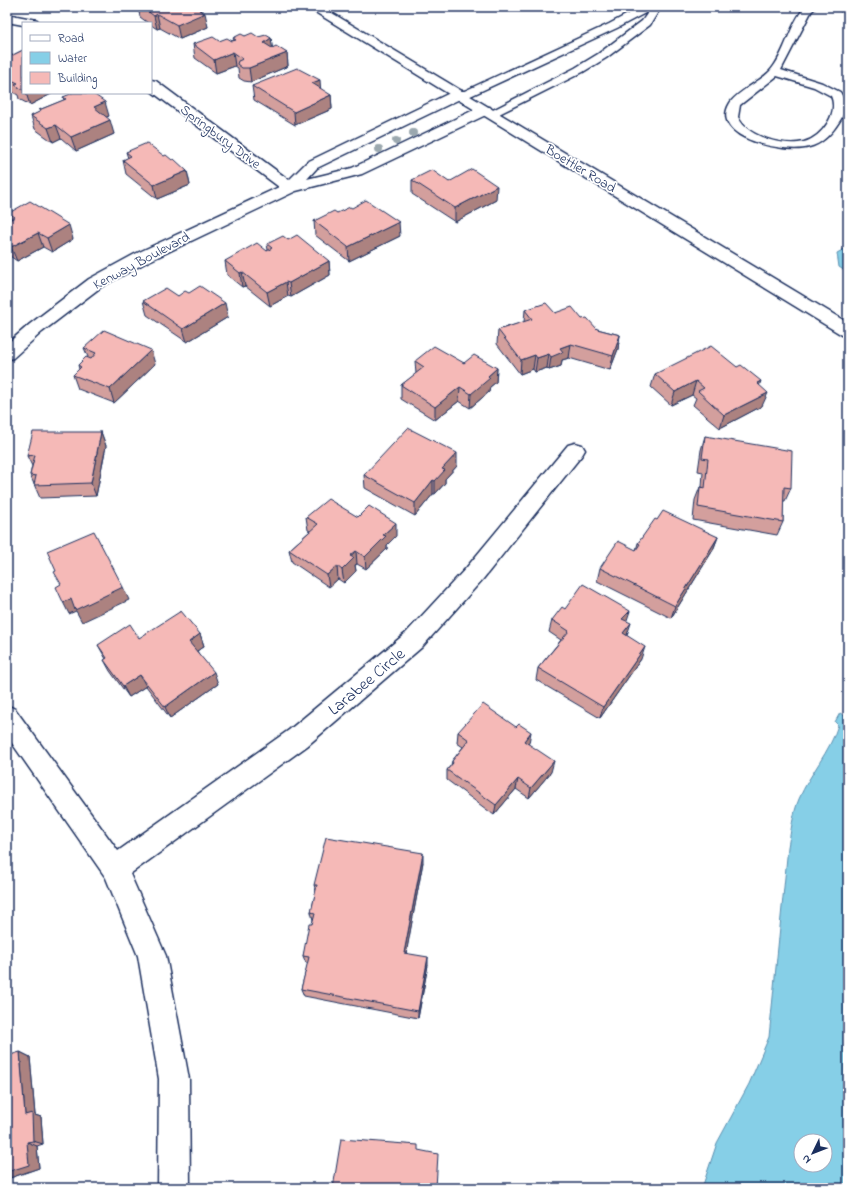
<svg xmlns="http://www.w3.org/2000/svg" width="855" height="1195" viewBox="0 0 855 1195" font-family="'Indie Flower',sans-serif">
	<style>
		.water { fill: #86cfe7; stroke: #5b8fb0; fill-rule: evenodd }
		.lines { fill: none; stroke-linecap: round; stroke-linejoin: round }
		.lane-casing { stroke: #1b2f5e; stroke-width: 3 }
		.street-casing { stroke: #1b2f5e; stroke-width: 3 }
		.secondary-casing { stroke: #1b2f5e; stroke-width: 3 }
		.lane { fill: #fff; fill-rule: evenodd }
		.street { fill: #fff; fill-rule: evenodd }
		.secondary { fill: #fff; fill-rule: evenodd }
		.tree { fill: #9ba8af }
		.wall { fill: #d39f9d; stroke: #1b2f5e }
		.shaded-wall { fill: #ac8280; stroke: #1b2f5e }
		.building { fill: #f5b9b7; stroke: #1b2f5e }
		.labels { text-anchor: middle; stroke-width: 3.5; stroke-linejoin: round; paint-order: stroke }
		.far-street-label { font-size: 14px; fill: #1b2f5e; stroke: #fff }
		.street-label { font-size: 17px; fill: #1b2f5e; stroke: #fff }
	</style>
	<rect width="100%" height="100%" fill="#fff"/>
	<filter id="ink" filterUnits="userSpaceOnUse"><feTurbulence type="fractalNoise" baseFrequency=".025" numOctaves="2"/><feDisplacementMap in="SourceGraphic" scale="8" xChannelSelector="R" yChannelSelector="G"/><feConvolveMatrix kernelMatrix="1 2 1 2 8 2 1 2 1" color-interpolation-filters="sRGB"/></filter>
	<g filter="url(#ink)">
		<g class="water">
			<path d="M848,247V273L839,267L837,253Z"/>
			<path d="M840,713L845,716L848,713V1188H702L717,1143L749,1084L769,1037L788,847C791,831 793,813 799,799C810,773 830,752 838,725L835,722ZM801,1141H825V1165H801Z"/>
		</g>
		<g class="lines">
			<defs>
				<g id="lane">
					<path d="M641,7H661L650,25L606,58L583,72L495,116H487L485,114L575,68L598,54L642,21L649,11L617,28L466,98L462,99L457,96L458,94L609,24Z"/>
					<path d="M805,7H816L811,12L781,70L822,83L840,92C847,103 846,112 839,122C832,133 822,144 809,147C787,154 708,139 730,103C737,92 761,81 770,71C785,55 790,23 805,7ZM777,76L814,87L831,96C839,113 822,137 804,142C783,147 747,137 738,117L740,105Z"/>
					<path d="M834,7H848V14Z"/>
				</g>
				<g id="street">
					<path d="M7,14L37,20L39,23H23V25L7,22Z"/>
					<path d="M151,80L156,81L289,180L307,162L454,91H464L466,94L464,97L317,168L307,179L352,168L480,107H490L492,110L490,113L362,174L296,191L147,262L101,287L42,332L13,358L7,360V344L30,324L89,279L135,254L279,187L151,91Z"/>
					<path d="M575,443L582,445L585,450L582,455L483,579L422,647L307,746L130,874L166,956L189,1079L190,1188H158L159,1079L138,956L106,878L7,736V705L15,709L118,851L289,730L406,633L467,567L568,445Z"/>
				</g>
				<path id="secondary" d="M307,7H322L848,323V337L842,335Z"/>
			</defs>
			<use href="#lane" class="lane-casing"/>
			<use href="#street" class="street-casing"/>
			<use href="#secondary" class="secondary-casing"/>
			<use href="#lane" class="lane"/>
			<use href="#street" class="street"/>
			<use href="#secondary" class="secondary"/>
		</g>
		<g class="tree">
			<circle cx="413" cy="133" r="4"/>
			<circle cx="396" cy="141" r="4"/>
			<circle cx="379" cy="149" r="4"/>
		</g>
		<g class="wall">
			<path d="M138,7H199L201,8L208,27L180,39L160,28L157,29L151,25V23H148L140,17Z"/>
			<path d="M245,36L271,38L272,47L287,53L288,66L251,82L244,81L239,78L238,68L235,66L216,73L195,58L193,44L219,41H232L234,40L233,38Z"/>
			<path d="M23,50V93H53L30,105L19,99L18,95L7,89V58Z"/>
			<path d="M252,86L331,95L332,109L295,125L254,100Z"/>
			<path d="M63,97L109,116L106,117L114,134L76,151L61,138L53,142L35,129L31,116L40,112L39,110L64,100Z"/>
			<path d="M126,152L164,156L187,171L190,185L157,199L126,174L123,160L128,158Z"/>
			<path d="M412,180L449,182L496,200L455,222L412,194Z"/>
			<path d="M9,213L73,239L52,252L43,247L17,261L7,254V221L11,218Z"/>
			<path d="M337,213L400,236L349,261L315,235L314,221Z"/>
			<path d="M288,240L329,261L330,275L291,297L288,296L270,306L245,286L242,287L227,275L225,261L267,251L268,250L267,244Z"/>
			<path d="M178,296L228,317L187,342L147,315L143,301Z"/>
			<path d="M525,310L555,313L582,319L597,329L620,335L618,349L610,370L569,358L562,360L561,366L549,370L547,368L535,372L533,369L520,374L497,344L498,330L524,322Z"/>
			<path d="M84,348L155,364L114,403L78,389L73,375L79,369L78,365L88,357Z"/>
			<path d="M415,361L464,363L497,368L496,382L490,387L489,392L470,408L459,401L435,420L401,399V385L416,374Z"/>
			<path d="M737,367L760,386L762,406L720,428L693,405L696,398L692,395L671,405L651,387L655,374Z"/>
			<path d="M101,432L106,446L96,496L40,498L30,475L32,466L27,456Z"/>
			<path d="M705,436L791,488L785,501H783V522L777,535L693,520L695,500L700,487H702L703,472L698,471L701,450Z"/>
			<path d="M457,466L445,479V483L435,494H433L415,516L365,488L364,475Z"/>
			<path d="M306,517H358L396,536L387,545V549L366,569L357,564L355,565L356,571L344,583L338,579L329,587L292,562L289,550L310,531L308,530Z"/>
			<path d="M657,520L718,537L713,550L671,618L597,581L600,568L636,550L638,543Z"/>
			<path d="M565,609L627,621V636L641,659L600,718L536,680L538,668L561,640L549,632L552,620Z"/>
			<path d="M200,634L204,646L197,651L218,684L170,718L146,686L129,697L110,671L104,660L106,659L98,645L139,638Z"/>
			<path d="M458,732L529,743L528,744L551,772L529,798L516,789L494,815L447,780V770L451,765L452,761L463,747L457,743Z"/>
			<path d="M423,862L406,953L428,965L418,1018L304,996L301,989L308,963H306L303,956L313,920L311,912L316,891L314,885Z"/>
			<path d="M20,1052L30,1057L35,1115L41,1117L43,1144L37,1146L39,1168L7,1179Z"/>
		</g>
		<g class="shaded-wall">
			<path d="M201,8L202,15L205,13L208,27L180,39L177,25L199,10Z"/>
			<path d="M157,14L160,28L157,29L154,16Z"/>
			<path d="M271,38L273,52L264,43Z"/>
			<path d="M233,52L235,66L216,73L214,60Z"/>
			<path d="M287,53L288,66L251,82L249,68Z"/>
			<path d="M320,80L321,94L312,83Z"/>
			<path d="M26,93H53L30,105Z"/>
			<path d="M331,95L332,109L295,125L294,112Z"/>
			<path d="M105,102L109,116L98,121L94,107Z"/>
			<path d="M110,120L114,134L76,151L71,137Z"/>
			<path d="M56,125L61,138L53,142L48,128Z"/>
			<path d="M187,171L190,185L157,199L154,185Z"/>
			<path d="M497,186L496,200L455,222V208Z"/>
			<path d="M399,222L400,236L349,261L348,247Z"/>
			<path d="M69,225L73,239L52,252L47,238Z"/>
			<path d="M38,233L43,247L17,261L11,247Z"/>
			<path d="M329,261L330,275L291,297L289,283Z"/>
			<path d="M242,272L245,286L242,287L240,273Z"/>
			<path d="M286,282L288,296L270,306L267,292Z"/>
			<path d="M225,303L228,317L187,342L183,329Z"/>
			<path d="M620,335L618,349L610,370L613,356Z"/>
			<path d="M571,344L569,358L562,360L561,366L549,370L551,357L560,348Z"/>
			<path d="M151,350L155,364L114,403L110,389Z"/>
			<path d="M549,354L547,368L535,372L537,358Z"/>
			<path d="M535,355L533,369L520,374L521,360Z"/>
			<path d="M497,368L496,382L490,387L489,392L470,408L471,394L488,376Z"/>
			<path d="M696,381L692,395L671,405L675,392Z"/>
			<path d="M761,381L756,395L757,383Z"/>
			<path d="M460,387L459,401L435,420V407Z"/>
			<path d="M768,393L762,406L720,428L724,415Z"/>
			<path d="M101,432L106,446L96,496L91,483Z"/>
			<path d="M457,453V466L445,479V483L435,494V481L442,469Z"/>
			<path d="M433,480V494L415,516V503Z"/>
			<path d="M396,523V536L387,545V549L366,569L365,557L383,535Z"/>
			<path d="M718,537L713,550L671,618L675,606Z"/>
			<path d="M356,551L357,564L355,565L356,571L344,583L342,570L350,556Z"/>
			<path d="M337,566L338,579L329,587L327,575Z"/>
			<path d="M123,587L129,600L82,622L76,611L69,614L63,602L71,599Z"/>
			<path d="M630,611L626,623L622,619Z"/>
			<path d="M631,623L627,635L619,645L623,633Z"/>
			<path d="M200,634L204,646L193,654L189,642Z"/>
			<path d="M645,647L641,659L600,718L603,707Z"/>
			<path d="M214,672L218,684L170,718L165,707Z"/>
			<path d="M140,675L146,686L129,697L123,686Z"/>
			<path d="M531,732L529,743L522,752L524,741Z"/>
			<path d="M554,761L551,772L529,798L531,788Z"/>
			<path d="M518,779L516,789L494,815L496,805Z"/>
			<path d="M423,853V862L405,960L404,953Z"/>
			<path d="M428,957V965L418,1018V1011Z"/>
			<path d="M20,1052L30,1057L35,1115L41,1117L43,1144L33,1141L25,1115Z"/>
			<path d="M27,1142L37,1146L39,1168L7,1179V1172Z"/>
		</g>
		<g class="building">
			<path d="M142,7H199L201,8L199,10L205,13L177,25L157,14L154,16Z"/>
			<path d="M252,33L258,37L266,35L271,38L264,43L272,48L276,46L287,53L249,68H242L237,64L238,61L243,59L233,52L214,60L193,44L213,37L219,41L227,38L232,41L236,40L233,38L241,34L245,36Z"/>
			<path d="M23,50V90L15,85L18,83L7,78V58Z"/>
			<path d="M297,68L320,80L312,83L331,95L294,112L252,86Z"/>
			<path d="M73,93H92L105,102L94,107L110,120L71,137L56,125L48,128L31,116L41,111L39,110L66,99L63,97Z"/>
			<path d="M147,143L164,156L166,155L172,160L174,159L187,171L154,185L123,160L131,156L126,152Z"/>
			<path d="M472,169L497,186L455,208L412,180L432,170L449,182Z"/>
			<path d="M366,200L399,222L348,247L314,221L334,211L337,213L350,207L352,208Z"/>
			<path d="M30,201L69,225L47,238L38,233L11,247L7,244V221L15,217L9,213Z"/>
			<path d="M297,235L329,261L289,283L286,282L267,292L242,272L240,273L225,261L257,243L267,251L272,248L267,244L283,236L288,240Z"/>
			<path d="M200,286L225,303L183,329L143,301L166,288L178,296L185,291L189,293Z"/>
			<path d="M546,303L555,313L572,307L582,319L587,318L597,329L620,335L613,356L571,344L560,348L563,352L551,357L549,354L537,358L535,355L521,360L498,330L532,319L525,310Z"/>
			<path d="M104,330L151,350L110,389L73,375L81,367L78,365L86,357L91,359L96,353L84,348Z"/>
			<path d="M434,346L464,363L474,355L497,368L488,376L490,378L471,394L460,387L435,407L401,385L424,367L415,361Z"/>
			<path d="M711,346L737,367L741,365L761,381L757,383L768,393L724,415L698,391L704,388L696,381L675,392L655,374Z"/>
			<path d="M408,428L457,453L442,469L445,470L435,481L433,480L415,503L364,475Z"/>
			<path d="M33,432H101L91,483L34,485L36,476L30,475L35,455L27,456Z"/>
			<path d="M705,436L792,451L791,488L784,487L783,522L698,507L700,487L705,488L708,459L702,458Z"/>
			<path d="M328,499L358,517L369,506L396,523L383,535L386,536L365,557L356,551L350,556L354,558L342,570L337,566L327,575L289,550L318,524L306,517Z"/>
			<path d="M663,511L718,537L675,606L600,568L618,541L636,550L640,544L638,543L655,519L657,520Z"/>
			<path d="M94,531L123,587L75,610L71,599L63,602L56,587L61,584L54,572L56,571L47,551Z"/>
			<path d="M583,584L630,611L622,619L631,623L623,633L645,647L603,707L538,668L569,631L552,620L562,607L565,609Z"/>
			<path d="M181,611L200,634L189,642L214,672L165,707L140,675L123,686L104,660L107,658L98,645L130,624L139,638Z"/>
			<path d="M483,704L516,727L519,724L531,732L524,741L554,761L531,788L518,779L496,805L447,770L453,763L452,761L469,740L458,732Z"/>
			<path d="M326,837L423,853L404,953L428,957L418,1011L301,989L309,957L303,956L309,924H312L315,913L311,912L317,885H314Z"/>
			<path d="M20,1052L25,1115L32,1113L33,1141L27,1142L29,1165L7,1172V1056Z"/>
			<path d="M341,1139L418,1145V1150L438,1154L436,1188H333Z"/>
		</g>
	</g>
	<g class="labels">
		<g class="far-street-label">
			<text transform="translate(221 136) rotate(37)" y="5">Springbury Drive</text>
			<text transform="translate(581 168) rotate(31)" y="5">Boettler Road</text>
			<text transform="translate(141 260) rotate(-28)" y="5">Kenway Boulevard</text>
		</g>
		<g class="street-label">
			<text transform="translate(366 681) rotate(-40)" y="6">Larabee Circle</text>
		</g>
	</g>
	<rect width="855" height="1195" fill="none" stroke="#fff" stroke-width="24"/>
	<rect x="12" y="12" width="831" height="1171" fill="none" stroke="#1b2f5e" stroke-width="1.5" filter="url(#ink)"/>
	<rect x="22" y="22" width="130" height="72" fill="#ffffff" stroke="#a4acbf"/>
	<rect x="30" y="35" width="20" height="6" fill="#ffffff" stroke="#a4acbf"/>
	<text x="58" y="42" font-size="12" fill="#1b2f5e">Road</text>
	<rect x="30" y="52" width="20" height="12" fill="#86cfe7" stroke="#a4acbf"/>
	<text x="58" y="62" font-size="12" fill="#1b2f5e">Water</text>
	<rect x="30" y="72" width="20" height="12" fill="#f5b9b7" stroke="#a4acbf"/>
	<text x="58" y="82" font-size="12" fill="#1b2f5e">Building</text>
	<g transform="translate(813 1153) rotate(227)"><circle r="19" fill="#ffffff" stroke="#a4acbf"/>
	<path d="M0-3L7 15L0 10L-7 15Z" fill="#1b2f5e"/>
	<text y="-6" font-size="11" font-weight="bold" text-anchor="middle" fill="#1b2f5e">N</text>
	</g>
</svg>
